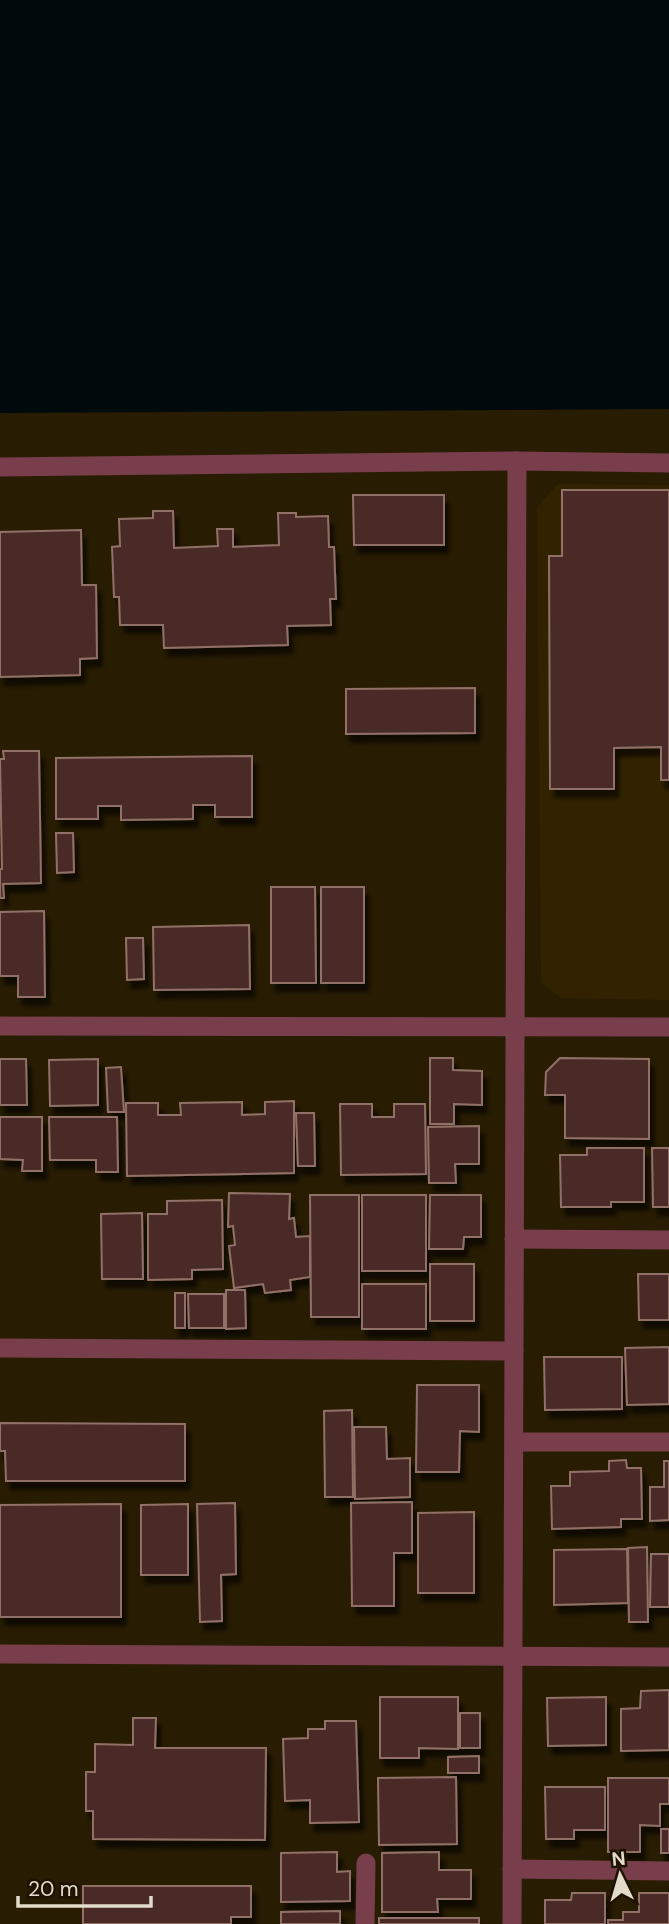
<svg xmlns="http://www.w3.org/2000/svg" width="669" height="1924" viewBox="0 0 669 1924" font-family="'DM Sans',sans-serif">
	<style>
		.built { fill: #322300 }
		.water { fill: #000a0d }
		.building { fill: #492c25; stroke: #917067; stroke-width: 2; filter: url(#shadow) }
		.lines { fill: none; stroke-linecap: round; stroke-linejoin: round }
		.service { stroke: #783e4c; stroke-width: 19 }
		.minor { stroke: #783e4c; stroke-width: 19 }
	</style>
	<defs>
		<filter id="shadow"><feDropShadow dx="4.5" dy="8" stdDeviation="2" flood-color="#0009"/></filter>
	</defs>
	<rect width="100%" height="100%" fill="#281c02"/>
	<path class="built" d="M558,484L669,485V1000L561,998L541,982L537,507Z"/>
	<path class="water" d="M0,0H669V409L0,413Z"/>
	<g class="building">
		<path d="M562,490H669V780H661V747L614,748V789H550L549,556H562Z"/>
		<path d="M353,495H444V545H354Z"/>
		<path d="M153,511H173L174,548L218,546L217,529H233V547L279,545L278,513H296V517L328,516L329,547H334L336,599H330L331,625L287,626L288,645L164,648L163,625H120L119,597H114L112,547L120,546L119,519L153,518Z"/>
		<path d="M81,530L82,585H96L97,658L80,659V675L0,677V532Z"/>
		<path d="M475,688V733L346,734V689Z"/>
		<path d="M3,751H39L41,883L3,884L4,898H0V869H2L0,759H4Z"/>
		<path d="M252,756V817H215V805H193V819L121,820V806H98V819H56V758Z"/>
		<path d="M56,833H73L74,872L57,873Z"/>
		<path d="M271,887H315L316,983H271Z"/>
		<rect x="321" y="887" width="43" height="96"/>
		<path d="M44,911L45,997H18V976H0V912Z"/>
		<path d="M249,925L250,989L154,990L153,927Z"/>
		<path d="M126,938H143L144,979L127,980Z"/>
		<path d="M430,1058H453V1070L482,1071V1105L454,1104V1124H430Z"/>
		<path d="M560,1058L649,1059V1139L565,1138V1095H545L546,1072Z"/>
		<path d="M0,1059H26L27,1105H0Z"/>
		<path d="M98,1059V1105L50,1106L49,1060Z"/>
		<path d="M121,1067L124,1112H108L106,1068Z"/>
		<path d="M294,1101V1173L127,1176L126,1103H158V1115H181L180,1103L242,1102V1115L265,1114V1102Z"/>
		<path d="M340,1104H372V1117H394V1104H425L426,1174L341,1175Z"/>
		<path d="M296,1113H314L315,1166H298Z"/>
		<path d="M0,1117H42V1171H22L23,1160L0,1159Z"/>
		<path d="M49,1117H117L118,1172H96V1160H50Z"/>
		<path d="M479,1126V1164H455L456,1183H429L428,1127Z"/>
		<path d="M587,1148H644V1202H611V1207H561L560,1155H587Z"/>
		<path d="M652,1148H669V1207H653Z"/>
		<path d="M229,1193L290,1194L289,1219L294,1218L296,1237L310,1236V1277L290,1280L291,1290L265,1293L263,1284L234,1288L229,1246L235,1245L233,1226L228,1227Z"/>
		<path d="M310,1195H359V1317H311Z"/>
		<rect x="362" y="1195" width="64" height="76"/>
		<path d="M430,1195H481V1237H464L463,1249H429Z"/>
		<path d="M222,1200L223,1269L192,1270V1279L148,1280V1214H167V1201Z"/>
		<path d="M142,1213L143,1279H102L101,1214Z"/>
		<rect x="430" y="1264" width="44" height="57"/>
		<path d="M638,1274H669V1320H639Z"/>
		<rect x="362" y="1284" width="64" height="45"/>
		<path d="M226,1290H245L246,1328L226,1329Z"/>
		<rect x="175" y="1293" width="10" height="35"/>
		<path d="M188,1294H224V1328H189Z"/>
		<path d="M669,1347V1404L627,1405L625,1348Z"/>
		<path d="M544,1357H622V1409L545,1410Z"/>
		<path d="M417,1385H479V1432L460,1431L459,1472H416Z"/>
		<path d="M352,1410L353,1497H325L324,1411Z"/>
		<path d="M0,1423L185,1424V1481H6L5,1451H0Z"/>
		<path d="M354,1427H386L387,1459L410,1458V1497L355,1499Z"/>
		<path d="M626,1460L627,1468H641L642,1519H621V1527L552,1529L551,1486H570V1472L609,1471V1461Z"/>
		<path d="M664,1461H669V1520L650,1521V1487H664Z"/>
		<path d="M412,1502V1553H394V1606H352L351,1503Z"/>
		<path d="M235,1503L236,1574L221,1575L222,1621L200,1622L197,1504Z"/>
		<path d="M121,1504V1617H0V1505Z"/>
		<path d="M188,1504V1575H141V1505Z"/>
		<path d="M474,1512V1593H418V1513Z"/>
		<path d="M647,1547L648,1622H629L628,1548Z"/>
		<path d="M627,1549L628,1603L554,1605V1550Z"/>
		<path d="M651,1554H669V1607H650Z"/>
		<path d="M669,1690V1750L621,1751V1709L640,1708L641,1691Z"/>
		<path d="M380,1697H458V1749L419,1748V1758H380Z"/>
		<path d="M606,1697V1745L548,1746L547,1698Z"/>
		<rect x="460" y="1713" width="20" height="35"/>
		<path d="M133,1718H156L155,1748H266L265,1840L93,1839V1811H86V1772H95V1744L133,1745Z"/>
		<path d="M325,1721H356L359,1822L310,1823V1800L285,1801L283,1739L308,1738V1729H325Z"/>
		<path d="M479,1756V1773H448V1757Z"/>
		<path d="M456,1777L457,1844L379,1845L378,1778Z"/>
		<path d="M608,1778H669V1804H660V1826L640,1825V1852H608Z"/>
		<path d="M545,1787H605V1830H574V1839H546Z"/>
		<rect x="661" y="1829" width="8" height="24"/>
		<path d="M337,1852V1872L350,1871V1901L281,1902V1853Z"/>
		<path d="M439,1852V1870H471V1899H437L438,1912H382V1853Z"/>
		<path d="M83,1886H251V1917H231V1924H83Z"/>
		<path d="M572,1893H605V1924H545V1900H571Z"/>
		<path d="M639,1893H669V1924H608V1920H623V1912H639Z"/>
		<path d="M340,1911V1924H281V1912Z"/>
		<rect x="379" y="1918" width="100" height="6"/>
	</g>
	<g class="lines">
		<path class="service" d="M365,1924L366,1863"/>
		<g class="minor">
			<path d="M0,467L517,461L669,463"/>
			<path d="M0,1026L669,1027"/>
			<path d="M514,1239L669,1240"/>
			<path d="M0,1348L514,1351"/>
			<path d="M514,1442H669"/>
			<path d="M0,1654L669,1657"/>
			<path d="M512,1869L669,1871"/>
			<path d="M512,1924L517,461"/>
		</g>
	</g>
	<g transform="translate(620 1875) rotate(355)" stroke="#1e1200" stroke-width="5" paint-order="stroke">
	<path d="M0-5L12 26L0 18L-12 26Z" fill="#e2dacb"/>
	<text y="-10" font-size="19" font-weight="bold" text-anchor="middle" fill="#e2dacb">N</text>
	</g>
	<path d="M18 1896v10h133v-10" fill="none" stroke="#e2dacb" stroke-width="3.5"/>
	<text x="28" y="1896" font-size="21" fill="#e2dacb" stroke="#1e1200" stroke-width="5" paint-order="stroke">20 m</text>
</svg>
